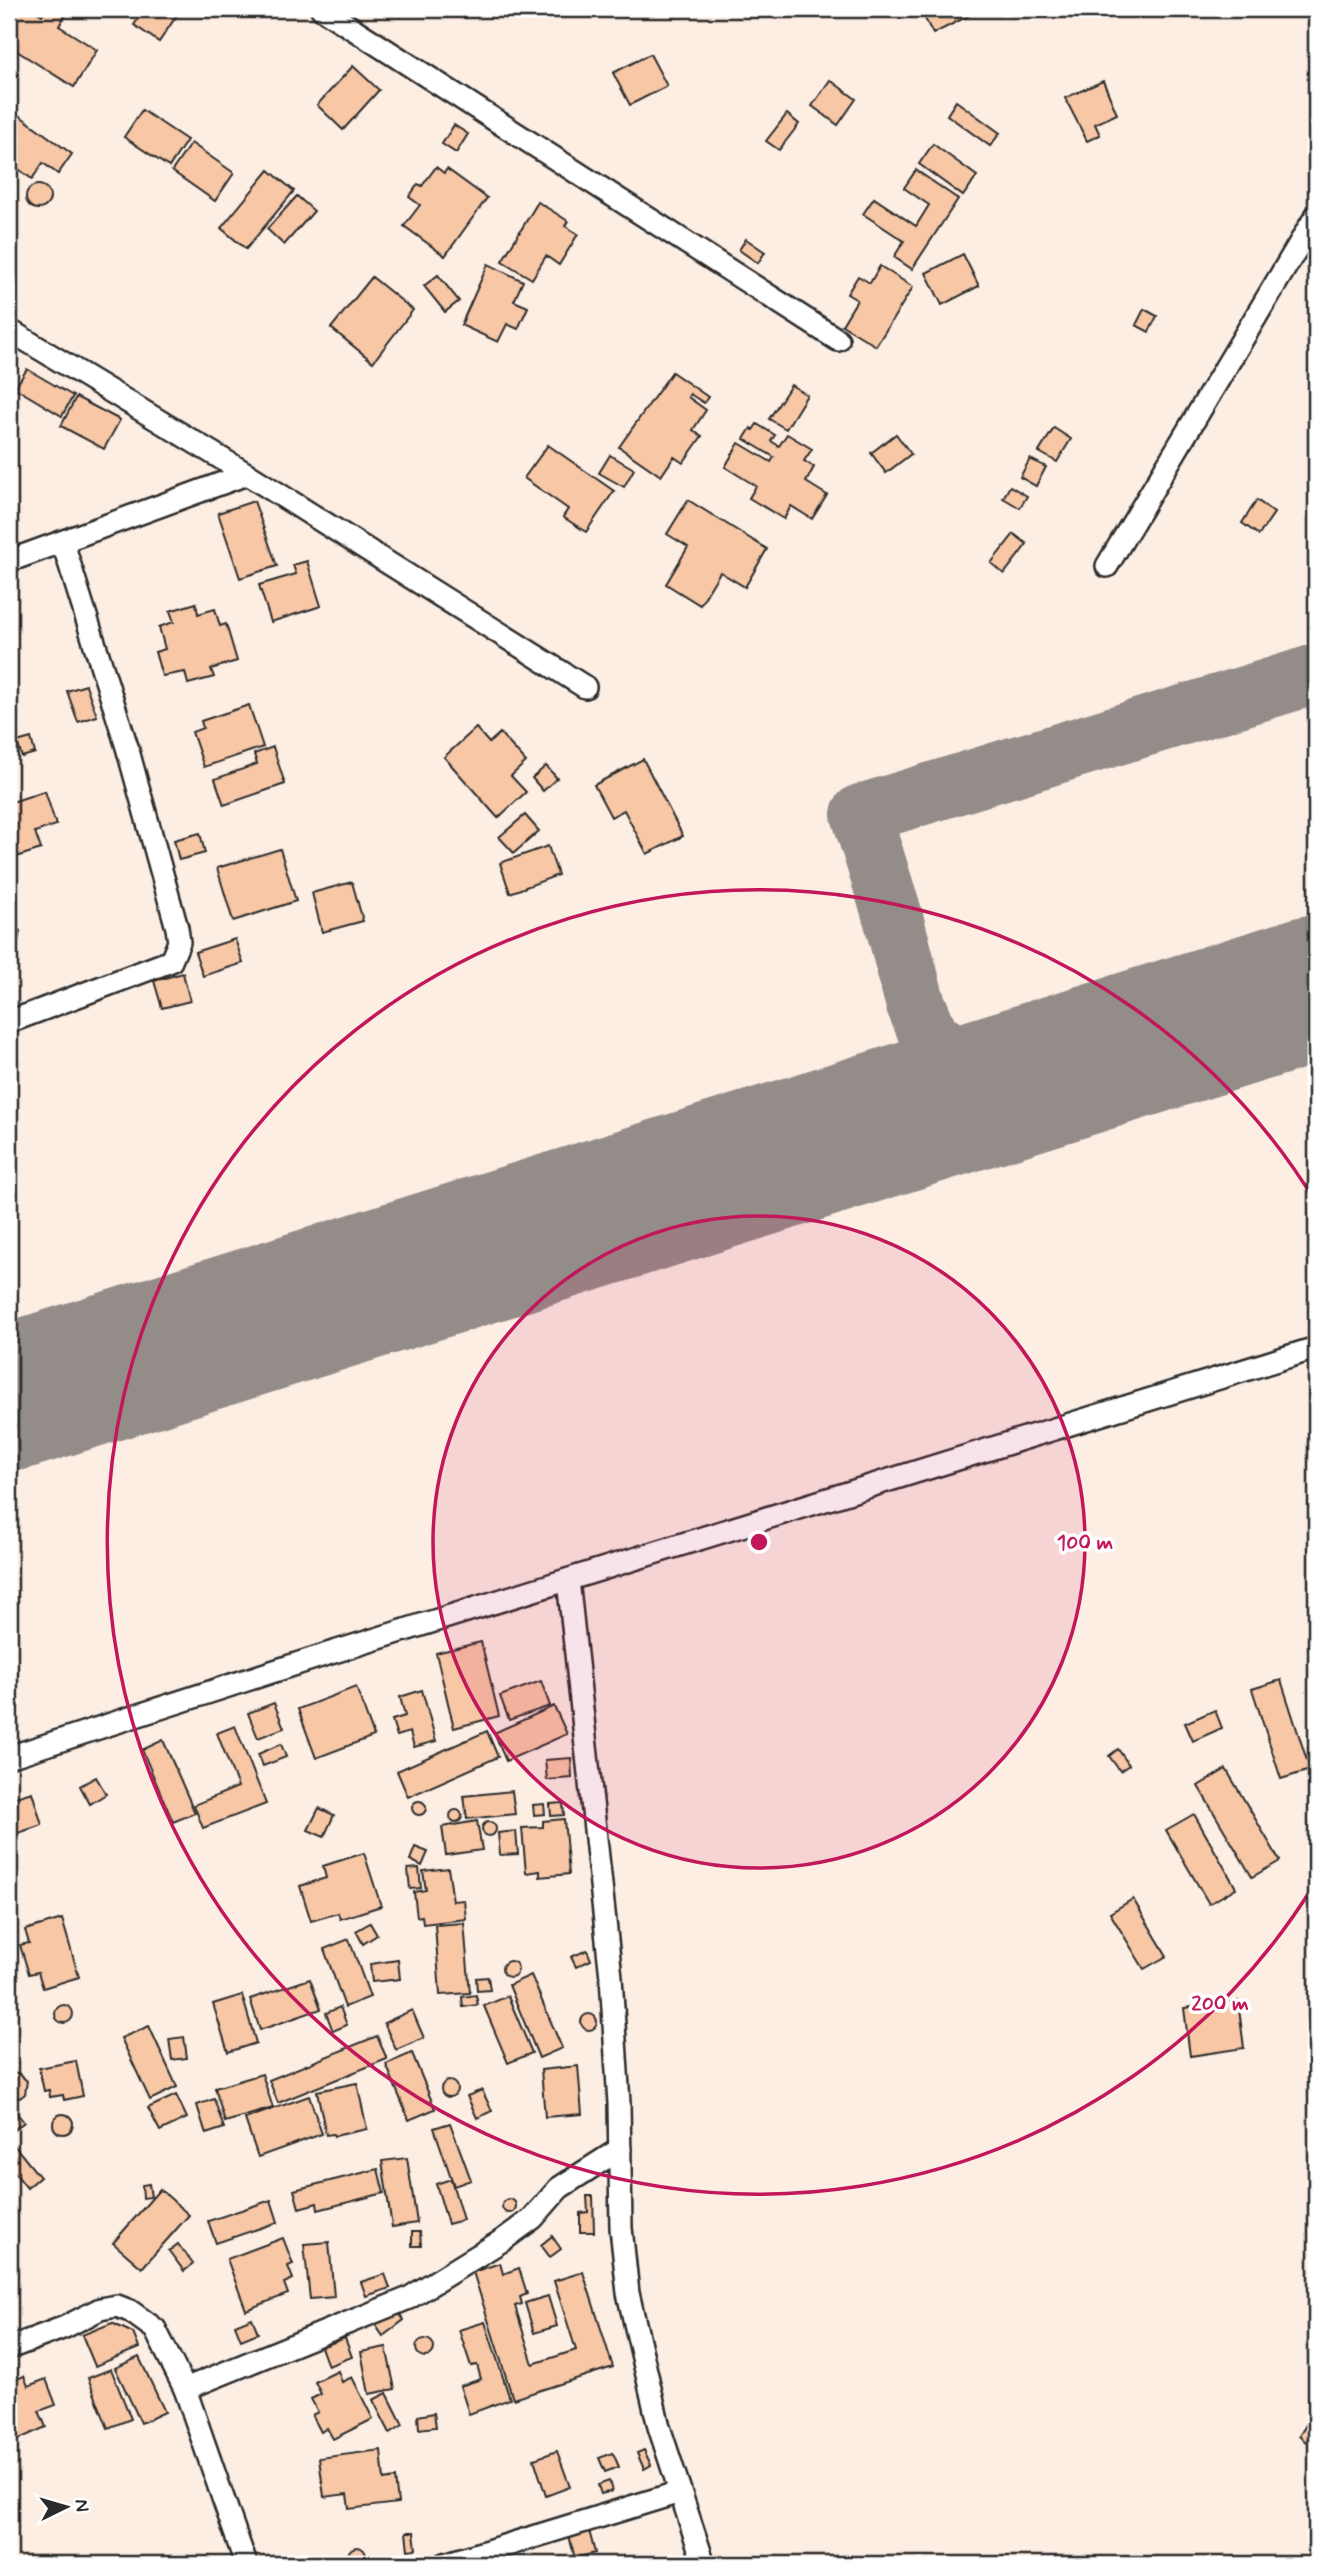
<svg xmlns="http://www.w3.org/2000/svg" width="1325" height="2573" viewBox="0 0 1325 2573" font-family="Mynerve,sans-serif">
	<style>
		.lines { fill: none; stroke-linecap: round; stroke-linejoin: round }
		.taxiway { stroke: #948c88; stroke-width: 60 }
		.runway { stroke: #948c88; stroke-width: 147 }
		.building { fill: #f7c7a6; stroke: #2b2b2b; stroke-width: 2 }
		.street-casing { stroke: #2b2b2b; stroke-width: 26 }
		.street { stroke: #fff; stroke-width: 21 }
		.ring { fill: none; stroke: #c2185b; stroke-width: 3.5 }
		.centre { fill: #c2185b; stroke: #fff; stroke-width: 3.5 }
		.ring-label { font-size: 21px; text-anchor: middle; font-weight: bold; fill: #c2185b; stroke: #fff; stroke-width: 7; stroke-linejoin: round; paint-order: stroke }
	</style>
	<rect width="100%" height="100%" fill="#fdeee4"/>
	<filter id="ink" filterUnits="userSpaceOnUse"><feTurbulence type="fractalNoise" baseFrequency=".0143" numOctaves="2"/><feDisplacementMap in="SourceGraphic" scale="14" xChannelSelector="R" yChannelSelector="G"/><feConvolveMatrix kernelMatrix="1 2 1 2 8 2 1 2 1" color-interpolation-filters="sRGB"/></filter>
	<g filter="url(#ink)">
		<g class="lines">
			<path class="taxiway" d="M970,1066L930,1038L915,1002L893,917L861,814L1316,674"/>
			<path class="runway" d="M9,1398L1316,988"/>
		</g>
		<g class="building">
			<path d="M15,9H32L42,15L46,9H63L68,11L59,26L97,50L74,87L9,46V19Z"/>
			<path d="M145,9H168L177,15L159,42L134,25Z"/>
			<path d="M920,9H966L970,15L933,34Z"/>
			<path d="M650,54L667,86L630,105L613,73Z"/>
			<path d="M353,66L379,90L343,130L317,105Z"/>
			<path d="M830,80L856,99L838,125L812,106Z"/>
			<path d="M1103,81L1117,114L1095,124L1100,135L1087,141L1065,98Z"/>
			<path d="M956,101L1000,133L990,146L947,115Z"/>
			<path d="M142,110L187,140L169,167L124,137Z"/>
			<path d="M787,114L799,124L779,150L766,141Z"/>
			<path d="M20,116L72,154L58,174L43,163L32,179L9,162V132Z"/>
			<path d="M454,125L468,134L456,153L442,144Z"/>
			<path d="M191,143L234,173L215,201L172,171Z"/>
			<path d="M933,144L977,176L963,196L919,164Z"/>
			<path d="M436,167L444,173L447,169L487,198L445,256L404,226L420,205L409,197L418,184L422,186Z"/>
			<path d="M269,170L294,191L246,249L221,228Z"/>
			<path d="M916,170L958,199L912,269L894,257L904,241L863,214L874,198L916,226L929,205L904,188Z"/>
			<circle cx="38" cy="197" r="12"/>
			<path d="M297,196L314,211L284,245L267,229Z"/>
			<path d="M538,202L568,221L565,226L578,234L559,265L546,256L532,279L502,261Z"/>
			<path d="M746,239L765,252L758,263L739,250Z"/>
			<path d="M963,254L979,286L942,305L926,273Z"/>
			<path d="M488,264L523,281L514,301L528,307L518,329L507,324L498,342L461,325Z"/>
			<path d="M880,266L913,287L876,346L842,325L857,300L847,294L858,276L870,283Z"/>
			<path d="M438,275L459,301L445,312L424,286Z"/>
			<path d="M372,277L413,310L373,362L331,328Z"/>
			<path d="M1144,309L1157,316L1149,332L1136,325Z"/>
			<path d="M27,369L73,396L62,416L15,388Z"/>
			<path d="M672,372L708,397L704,403L690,394L688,397L706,410L693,430L702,436L683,463L674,457L661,476L619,447Z"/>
			<path d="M791,385L807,395L786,429L769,419Z"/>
			<path d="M76,397L120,420L104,449L61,426Z"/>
			<path d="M757,424L775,435L771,441L779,446L787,434L812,449L804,461L814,467L806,482L827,495L812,519L791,506L784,519L749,498L756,486L725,467L739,443L771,462L774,457L744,439L751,428L753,430Z"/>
			<path d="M1054,428L1071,439L1057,462L1039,452Z"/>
			<path d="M896,434L911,454L886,473L871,453Z"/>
			<path d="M548,445L614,491L586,532L563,517L568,509L524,478Z"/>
			<path d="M610,455L634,469L624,487L599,473Z"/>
			<path d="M1030,459L1046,467L1036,486L1020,477Z"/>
			<path d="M1010,486L1027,496L1020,508L1003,498Z"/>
			<path d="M688,500L767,549L745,587L720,572L700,605L666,584L688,547L667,534Z"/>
			<path d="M1257,500L1274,513L1259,535L1242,523Z"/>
			<path d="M254,501L277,566L240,578L218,513Z"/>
			<path d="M1014,534L1027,544L1004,574L991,563Z"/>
			<path d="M307,561L321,606L271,622L259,585L296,574L293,565Z"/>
			<path d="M196,603L198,614L215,609L220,626L226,624L237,661L211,669L214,677L188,684L185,672L162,676L155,652L165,649L159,627L174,622L170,611Z"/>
			<path d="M86,685L97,716L78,722L67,691Z"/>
			<path d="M249,705L263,747L204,767L192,732L203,728L201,721Z"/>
			<path d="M476,728L489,743L500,733L526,762L511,776L526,792L498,818L444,757Z"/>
			<path d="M31,738L35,753L22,757L17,742Z"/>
			<path d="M273,747L285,784L224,805L215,779L257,764L254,754Z"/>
			<path d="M643,759L683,836L647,854L624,810L611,817L594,785Z"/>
			<path d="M546,766L557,778L543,791L532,778Z"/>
			<path d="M45,791L56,825L35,832L41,849L16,857L12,846L9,847V803Z"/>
			<path d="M525,815L539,831L514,853L499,837Z"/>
			<path d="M200,833L205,853L179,860L174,840Z"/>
			<path d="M548,846L558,875L510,893L500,863Z"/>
			<path d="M280,849L296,901L233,921L217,868Z"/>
			<path d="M352,882L363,921L322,932L312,893Z"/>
			<path d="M9,925L16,927L20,931L18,941L14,944L9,945Z"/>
			<path d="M235,939L243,963L203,976L195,952Z"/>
			<path d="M183,973L190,1001L162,1008L154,981Z"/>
			<path d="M481,1642L499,1716L454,1728L436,1653Z"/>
			<path d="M1281,1680L1310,1770L1281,1779L1252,1689Z"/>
			<path d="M541,1681L550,1706L509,1720L500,1696Z"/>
			<path d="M356,1687L374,1736L316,1758L298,1709Z"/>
			<path d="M422,1690L436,1741L414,1747L410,1732L397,1736L392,1720L405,1716L400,1697Z"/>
			<path d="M274,1703L284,1728L258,1738L248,1713Z"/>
			<path d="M554,1706L567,1734L506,1761L494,1733Z"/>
			<path d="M1215,1710L1222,1728L1193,1741L1185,1723Z"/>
			<path d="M235,1726L266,1804L203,1828L194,1805L238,1787L217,1733Z"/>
			<path d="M487,1731L498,1757L408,1797L397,1771Z"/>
			<path d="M163,1740L195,1813L173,1822L142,1750Z"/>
			<path d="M281,1744L286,1757L263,1766L258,1754Z"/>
			<path d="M1118,1749L1129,1765L1120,1771L1109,1756Z"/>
			<path d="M571,1758L572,1778L547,1780L545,1760Z"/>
			<path d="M1226,1769L1280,1861L1252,1877L1198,1786Z"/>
			<path d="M96,1777L106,1794L90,1804L80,1786Z"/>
			<path d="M512,1791L515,1814L467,1819L464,1796Z"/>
			<path d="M32,1792L42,1825L9,1836V1799Z"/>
			<circle cx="419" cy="1808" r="7"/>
			<path d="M563,1803L564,1815L551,1816L550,1804Z"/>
			<path d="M544,1804L545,1814L534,1815L533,1805Z"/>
			<path d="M319,1808L334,1815L324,1837L308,1830Z"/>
			<circle cx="456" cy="1816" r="6"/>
			<path d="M1194,1814L1236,1888L1209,1904L1166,1830Z"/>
			<path d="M564,1819L569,1874L540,1877V1871L526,1873L522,1828L543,1827V1821Z"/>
			<path d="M477,1821L482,1850L446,1855L442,1827Z"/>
			<circle cx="489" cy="1829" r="7"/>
			<path d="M516,1831L518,1854L500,1855L498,1833Z"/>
			<path d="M415,1847L428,1852L422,1866L410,1860Z"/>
			<path d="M364,1853L381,1906L340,1919L338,1913L311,1921L300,1886L326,1878L323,1866Z"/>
			<path d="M419,1868L421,1888L410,1889L408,1869Z"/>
			<path d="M448,1868L453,1901L464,1900L466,1919L423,1924L422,1916L417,1917L414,1892L426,1890L423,1871Z"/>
			<path d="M1133,1899L1167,1956L1144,1969L1110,1913Z"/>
			<path d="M62,1919L79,1977L43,1988L38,1972L29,1974L20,1945L29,1943L25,1930Z"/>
			<path d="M370,1923L377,1935L363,1944L356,1931Z"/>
			<path d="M464,1923L470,1993L440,1995L435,1925Z"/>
			<path d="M349,1939L370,1997L345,2007L324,1949Z"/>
			<path d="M587,1950L591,1960L576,1967L571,1957Z"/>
			<path d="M398,1960L400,1979L372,1982L370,1964Z"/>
			<circle cx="510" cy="1969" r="8"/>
			<path d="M531,1975L562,2048L539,2058L509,1985Z"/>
			<path d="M488,1977L490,1990L477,1991L476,1978Z"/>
			<path d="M310,1979L321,2009L260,2030L250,1999Z"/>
			<path d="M242,1995L256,2043L228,2052L213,2004Z"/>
			<path d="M476,1995L478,2005L463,2007L462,1997Z"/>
			<path d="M508,1996L532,2053L508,2063L484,2006Z"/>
			<path d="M1238,2001L1244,2048L1190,2056L1184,2008Z"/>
			<circle cx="64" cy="2014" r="9"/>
			<path d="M340,2007L347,2025L333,2031L326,2013Z"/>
			<path d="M412,2010L424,2038L396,2050L384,2023Z"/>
			<circle cx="589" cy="2022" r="8"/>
			<path d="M149,2026L177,2087L150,2100L121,2038Z"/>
			<path d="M377,2036L387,2059L278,2103L269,2080Z"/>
			<path d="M184,2037L187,2058L172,2060L169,2039Z"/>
			<path d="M412,2053L435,2109L409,2120L386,2064Z"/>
			<path d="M76,2061L83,2096L64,2100L63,2095L50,2097L49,2090L44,2091L39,2068Z"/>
			<path d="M578,2066L582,2114L545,2117L541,2070Z"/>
			<path d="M11,2073H18L27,2081L25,2094L20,2098L9,2096V2075Z"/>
			<path d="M262,2074L273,2108L225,2122L215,2088Z"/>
			<circle cx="449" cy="2089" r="8"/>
			<path d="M357,2083L367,2129L334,2136L333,2134L326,2135L317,2091Z"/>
			<path d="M482,2090L492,2111L477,2118L467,2096Z"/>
			<path d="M176,2095L187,2118L160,2131L148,2108Z"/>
			<path d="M309,2096L322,2134L258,2157L245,2119Z"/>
			<path d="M214,2099L224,2128L206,2134L197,2105Z"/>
			<path d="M12,2107L24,2122L9,2134V2109Z"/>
			<circle cx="63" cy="2124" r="10"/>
			<path d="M450,2123L471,2180L454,2186L434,2128Z"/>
			<path d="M9,2139L40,2177L27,2188L9,2166Z"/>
			<path d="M407,2158L417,2223L392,2227L382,2161Z"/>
			<path d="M378,2169L384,2193L318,2210L317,2203L299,2208L294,2190Z"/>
			<path d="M451,2179L463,2220L448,2224L436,2184Z"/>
			<path d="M149,2184L151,2197L143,2198L142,2185Z"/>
			<path d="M160,2189L189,2215L142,2268L113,2243Z"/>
			<path d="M587,2196H593L594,2232H580V2213L588,2212Z"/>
			<circle cx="509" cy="2206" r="7"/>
			<path d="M271,2200L278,2222L216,2243L208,2221Z"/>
			<path d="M412,2232H420L421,2246H412Z"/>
			<path d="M552,2236L561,2249L550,2257L541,2245Z"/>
			<path d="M283,2238L293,2264L288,2266L293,2279L284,2283L288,2294L246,2310L227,2259Z"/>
			<path d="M329,2242L334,2297L310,2299L304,2244Z"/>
			<path d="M178,2244L193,2264L184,2271L169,2251Z"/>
			<path d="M500,2263L503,2274L519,2268L527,2294L520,2297L522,2304L515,2306L533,2364L576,2350L554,2281L583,2272L613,2367L513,2399L473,2272Z"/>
			<path d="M385,2274L390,2288L366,2296L361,2282Z"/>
			<path d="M548,2296L557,2326L534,2333L525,2303Z"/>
			<path d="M395,2308L404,2320L383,2336L374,2323Z"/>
			<path d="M252,2318L258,2333L241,2340L235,2325Z"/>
			<path d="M485,2322L510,2399L469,2414L460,2386L481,2379L477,2365L471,2366L459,2330Z"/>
			<path d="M112,2323L133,2333L139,2348L95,2366L82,2335Z"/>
			<path d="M345,2338L352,2357L328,2366L321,2347Z"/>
			<circle cx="425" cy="2348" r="9"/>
			<path d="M386,2347L395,2389L369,2394L361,2352Z"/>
			<path d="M139,2357L165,2412L141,2423L115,2368Z"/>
			<path d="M11,2359L17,2375L9,2378V2360Z"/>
			<path d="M111,2369L131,2419L108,2428L88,2378Z"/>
			<path d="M338,2371L342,2382L352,2377L373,2419L333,2439L327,2428L321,2432L312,2415L318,2412L311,2399L321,2394L315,2382Z"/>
			<path d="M24,2376L28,2386L46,2379L56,2405L39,2411L46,2427L17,2440L9,2419V2382Z"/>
			<path d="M387,2393L403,2425L390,2433L373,2400Z"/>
			<path d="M434,2413L436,2427L419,2429L418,2416Z"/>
			<path d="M1308,2422L1315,2427L1306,2442L1299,2436Z"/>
			<path d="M381,2450L384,2480L395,2478L398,2503L349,2509L347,2494L324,2497L319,2458Z"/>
			<path d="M644,2450L651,2465L644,2469L637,2453Z"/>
			<path d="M557,2451L570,2487L546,2496L534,2459Z"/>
			<path d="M613,2453L619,2467L605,2472L599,2458Z"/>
			<path d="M609,2481L612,2491L601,2494L598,2485Z"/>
			<path d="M588,2527L595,2553L575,2558L568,2533Z"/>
			<path d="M406,2532H414L416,2549L408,2550Z"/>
			<circle cx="357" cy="2556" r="9"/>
		</g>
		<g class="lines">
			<defs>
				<g id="street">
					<path d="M322,9L838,340"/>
					<path d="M9,330L247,474L585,687"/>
					<path d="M9,561L247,474"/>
					<path d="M1107,566L1316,216"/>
					<path d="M9,1022L171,961L179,942L177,928L127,747L63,543"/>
					<path d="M568,1580L611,1977L619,2103L621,2228L628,2293L659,2427L704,2564"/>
					<path d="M9,1757L321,1656L1316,1348"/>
					<path d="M9,2348L65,2327L100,2309L117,2306L130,2311L155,2329L185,2389"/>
					<path d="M246,2564L185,2389L409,2298L503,2240L533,2218L559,2188L620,2149"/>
					<path d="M445,2564L680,2492"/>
				</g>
			</defs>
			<use href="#street" class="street-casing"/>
			<use href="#street" class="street"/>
		</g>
	</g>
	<circle cx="759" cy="1542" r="326" fill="#c2185b" fill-opacity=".12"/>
	<g class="ring">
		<circle cx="759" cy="1542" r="326"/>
		<path d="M1315 1883A652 652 0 1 1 1315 1201"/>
	</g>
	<circle cx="759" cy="1542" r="10" class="centre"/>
	<g class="ring-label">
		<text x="1085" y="1549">100 m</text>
		<text x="1220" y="2010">200 m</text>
	</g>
	<rect width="1325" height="2573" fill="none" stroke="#fff" stroke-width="35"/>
	<rect x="18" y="18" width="1290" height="2538" fill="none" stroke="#2b2b2b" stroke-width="2.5" filter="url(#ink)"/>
	<g transform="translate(66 2507) rotate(85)" stroke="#ffffff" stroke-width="5" paint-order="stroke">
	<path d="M0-5L12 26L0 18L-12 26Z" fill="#2b2b2b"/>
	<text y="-10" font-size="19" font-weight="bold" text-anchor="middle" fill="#2b2b2b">N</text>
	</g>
</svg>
